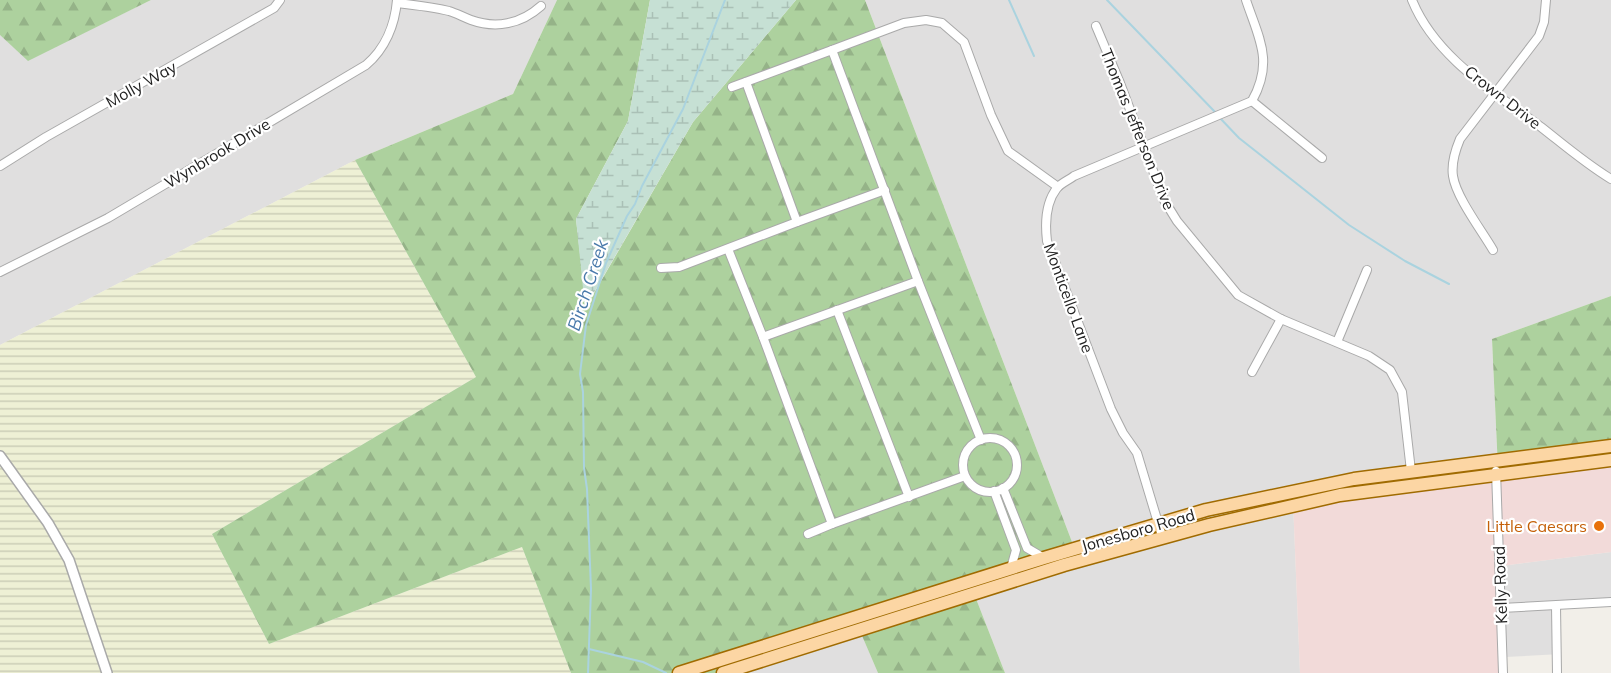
<svg xmlns="http://www.w3.org/2000/svg" width="1611" height="673" viewBox="0 0 1611 673" font-family="Mulish,sans-serif">
	<style>
		.residential { fill: #e0dfdf }
		.commercial { fill: #f2dad9 }
		.farmland { fill: url(#farmland-rules) }
		.forest { fill: url(#forest-firs) }
		.wetland { fill: url(#wetland-marsh) }
		.lines { fill: none; stroke-linecap: round; stroke-linejoin: round }
		.stream { stroke: #aad3df; stroke-width: 2 }
		.minor-casing { stroke: #a9a9a9; stroke-width: 10 }
		.tertiary-casing { stroke: #a9a9a9; stroke-width: 12 }
		.primary-casing { stroke: #a06b00; stroke-width: 15 }
		.minor { stroke: #fff; stroke-width: 8 }
		.tertiary { stroke: #fff; stroke-width: 9 }
		.primary { stroke: #fcd6a4; stroke-width: 12 }
		.food-dot { fill: #e8710a; stroke: #fff; stroke-width: 2 }
		.labels { text-anchor: middle; stroke-width: 4.5; stroke-linejoin: round; paint-order: stroke }
		.street-label { font-size: 16px; fill: #222; stroke: #fff }
		.food-label { font-size: 16px; fill: #c56008; stroke: #fff; text-anchor: end }
		.water-label { font-size: 18px; font-style: italic; fill: #4a7aab; stroke: #fff }
	</style>
	<defs>
		<pattern id="farmland-rules" width="6" height="5" patternUnits="userSpaceOnUse" patternTransform="scale(1.5)"><rect width="6" height="5" fill="#eef0d5"/><path d="M0 2.5h6" fill="none" stroke="#ccceb7"/></pattern>
		<pattern id="forest-firs" width="22" height="20" patternUnits="userSpaceOnUse" patternTransform="scale(1.5)"><rect width="22" height="20" fill="#add19e"/><path d="M5 1l3.5 6h-7zM16 11l3.5 6h-7z" fill="#95b388"/></pattern>
		<pattern id="wetland-marsh" width="20" height="14" patternUnits="userSpaceOnUse" patternTransform="scale(1.5)"><rect width="20" height="14" fill="#c6e0d4"/><path d="M1 5h8M5 5V1M11 12h8M15 12V8" fill="none" stroke="#aac0b6"/></pattern>
	</defs>
	<rect width="100%" height="100%" fill="#f2efe9"/>
	<g class="residential">
		<path d="M151,0H557L513,94L355,160L0,345V35L28,60Z"/>
		<path d="M865,0H1611V296L1492,339L1498,469L1293,501L1300,673H1005L973,591L1077,555Z"/>
		<path d="M1611,552V602L1558,607L1561,654L1505,657L1501,566Z"/>
		<path d="M854,616L878,673H720Z"/>
	</g>
	<path class="commercial" d="M1611,457V552L1501,566L1505,673H1300L1293,501Z"/>
	<path class="farmland" d="M355,160L476,377L212,534L269,644L522,547L571,673H0V345Z"/>
	<g class="forest">
		<path d="M0,0H151L28,61L0,35Z"/>
		<path d="M557,0H650L628,121L576,219L586,307L693,122L796,0H865L1077,555L973,591L1005,673H878L854,617L720,673H571L522,547L269,644L212,534L476,377L355,160L513,94Z"/>
		<path d="M1611,296V457L1498,469L1492,339Z"/>
	</g>
	<path class="wetland" d="M650,0H796L693,122L585,308L576,219L628,121Z"/>
	<g class="lines">
		<g class="stream">
			<path d="M1009,0L1034,56"/>
			<path d="M1107,0L1216,113"/>
			<path d="M1219,117L1239,138L1349,225L1405,261L1449,284"/>
			<path d="M589,649L643,662L666,673"/>
			<path d="M588,673L591,589L587,489L584,468L583,392L580,374L586,325L606,263L627,216L635,204L642,186L683,109L725,0"/>
		</g>
		<defs>
			<g id="minor">
				<path d="M1412,0C1435,57 1494,92 1541,127C1564,145 1586,164 1611,179"/>
				<path d="M397,3C415,5 432,7 449,11C456,13 463,17 471,20C496,29 521,24 541,6"/>
				<path d="M1096,26L1120,83L1164,200L1177,221L1238,295L1281,319L1369,356L1390,370L1402,392L1411,471"/>
				<path d="M832,50L904,23L926,20L942,23L964,42L991,115L1008,151L1058,187"/>
				<path d="M746,82L797,222L885,190"/>
				<path d="M732,87L832,50L918,281"/>
				<path d="M1252,101L1322,158"/>
				<path d="M0,166L46,137L274,8L280,0"/>
				<path d="M728,249L763,337"/>
				<path d="M1493,250C1482,231 1456,197 1453,176C1451,163 1455,151 1460,139L1539,36L1544,22L1546,0"/>
				<path d="M661,268L679,267L797,222"/>
				<path d="M0,272L108,218L366,65C385,49 395,25 397,0"/>
				<path d="M837,310L909,497"/>
				<path d="M1337,342L1367,270"/>
				<path d="M1252,372L1281,319"/>
				<circle cx="990" cy="465" r="27"/>
				<path d="M1496,471L1503,673"/>
				<path d="M965,476L832,524L763,337L918,281L981,440"/>
				<path d="M1003,488L1027,548L1044,558"/>
				<path d="M994,491L1016,550L1011,568"/>
				<path d="M808,534L832,524"/>
				<path d="M1162,536L1137,453L1123,433L1111,409L1047,241C1045,224 1046,202 1057,188C1061,183 1069,180 1074,176L1252,101C1274,61 1259,39 1246,0"/>
				<path d="M1556,606L1557,673"/>
				<path d="M1501,608L1611,602"/>
			</g>
			<path id="tertiary" d="M0,456L48,523L69,560L107,673"/>
			<g id="primary">
				<path d="M679,673L1044,558L1206,510L1354,479L1611,446"/>
				<path d="M723,673L1064,565L1209,525L1340,495L1611,460"/>
			</g>
		</defs>
		<use href="#minor" class="minor-casing"/>
		<use href="#tertiary" class="tertiary-casing"/>
		<use href="#primary" class="primary-casing"/>
		<use href="#minor" class="minor"/>
		<use href="#tertiary" class="tertiary"/>
		<use href="#primary" class="primary"/>
	</g>
	<circle class="food-dot" cx="1599" cy="526" r="6"/>
	<g class="labels">
		<g class="street-label">
			<text transform="translate(141 84) rotate(-29)" y="6">Molly Way</text>
			<text transform="translate(1503 97) rotate(38)" y="6">Crown Drive</text>
			<text transform="translate(1138 129) rotate(68)" y="6">Thomas Jefferson Drive</text>
			<text transform="translate(217 153) rotate(-31)" y="6">Wynbrook Drive</text>
			<text transform="translate(1069 298) rotate(70)" y="6">Monticello Lane</text>
			<text transform="translate(1138 530) rotate(-16)" y="6">Jonesboro Road</text>
			<text transform="translate(1500 585) rotate(-92)" y="6">Kelly Road</text>
		</g>
		<g class="food-label">
			<text x="1587" y="532">Little Caesars</text>
		</g>
		<g class="water-label">
			<text transform="translate(588 285) rotate(-72)" y="6">Birch Creek</text>
		</g>
	</g>
</svg>
